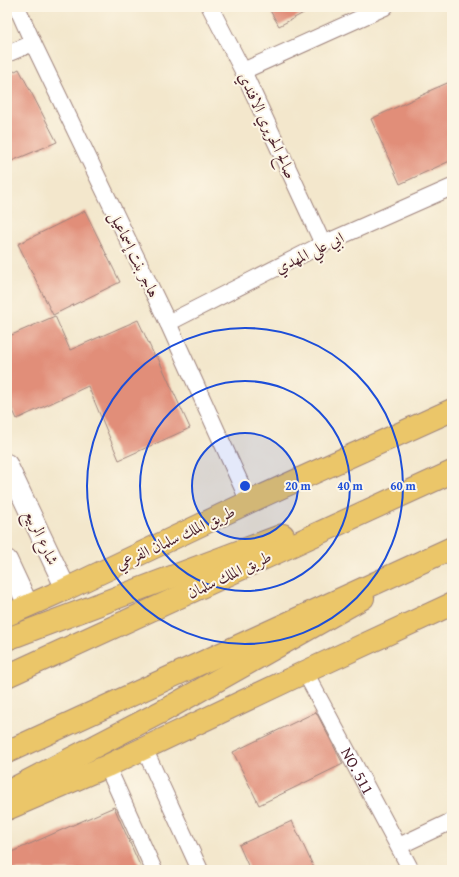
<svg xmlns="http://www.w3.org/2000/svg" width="459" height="877" viewBox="0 0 459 877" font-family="'Gentium Book Plus',Amiri,serif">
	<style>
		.building { fill: #e18e79 }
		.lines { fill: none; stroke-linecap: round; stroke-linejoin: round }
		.minor-casing { stroke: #9e837c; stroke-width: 18 }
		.tertiary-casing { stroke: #9e837c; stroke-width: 22 }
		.primary-casing { stroke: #9e837c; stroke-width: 24 }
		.trunk-casing { stroke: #9e837c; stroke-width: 24 }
		.minor { stroke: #fff; stroke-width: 16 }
		.tertiary { stroke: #fff; stroke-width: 20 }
		.primary { stroke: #ebc669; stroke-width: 22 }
		.trunk { stroke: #ebc669; stroke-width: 22 }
		.ring { fill: none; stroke: #1d4ed8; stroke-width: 2 }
		.labels { text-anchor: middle; stroke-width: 4; stroke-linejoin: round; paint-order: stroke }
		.street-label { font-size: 16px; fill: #4a1f2b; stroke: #fcf5e5 }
		.centre { fill: #1d4ed8; stroke: #fcf5e5; stroke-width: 2 }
		.ring-label { font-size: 12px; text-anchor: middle; font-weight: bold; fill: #1d4ed8; stroke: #fcf5e5; stroke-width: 4; stroke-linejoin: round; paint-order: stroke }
	</style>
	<rect width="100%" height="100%" fill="#fcf5e5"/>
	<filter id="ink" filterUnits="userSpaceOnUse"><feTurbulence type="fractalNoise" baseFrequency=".025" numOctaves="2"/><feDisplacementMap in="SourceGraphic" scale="8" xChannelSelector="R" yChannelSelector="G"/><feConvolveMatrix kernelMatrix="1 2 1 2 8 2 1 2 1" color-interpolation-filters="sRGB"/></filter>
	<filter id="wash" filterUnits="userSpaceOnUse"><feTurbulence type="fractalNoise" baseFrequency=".012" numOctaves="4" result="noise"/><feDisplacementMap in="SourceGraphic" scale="16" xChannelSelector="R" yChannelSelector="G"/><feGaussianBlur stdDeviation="0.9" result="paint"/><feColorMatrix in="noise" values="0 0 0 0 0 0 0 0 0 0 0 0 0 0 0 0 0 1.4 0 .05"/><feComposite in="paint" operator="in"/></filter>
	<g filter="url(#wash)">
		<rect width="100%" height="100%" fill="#f3e7cc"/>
		<g id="blocks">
			<g class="building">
				<path d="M268,7H315L279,26Z"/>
				<path d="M19,69L57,142L7,163V75Z"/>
				<path d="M452,81V160L400,184L371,119L429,92V91Z"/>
				<path d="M85,211L120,282L53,315L18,244Z"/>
				<path d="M55,316L70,350L138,320L155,357L157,356L190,428L119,460L88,386L17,419L7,398V337Z"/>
				<path d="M316,712L343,764L259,805L233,752Z"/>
				<path d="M114,807L142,870H7V854Z"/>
				<path d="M292,821L315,870H250L239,845Z"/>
			</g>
		</g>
	</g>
	<g filter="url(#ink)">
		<use href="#blocks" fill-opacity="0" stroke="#9e837c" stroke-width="1"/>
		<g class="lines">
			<defs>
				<g id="minor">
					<path d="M17,7L33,43L168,323L249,502"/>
					<path d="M210,7L243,71L323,244"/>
					<path d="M7,54L33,43"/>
					<path d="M243,71L385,7"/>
					<path d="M168,323L323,244L452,187"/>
					<path id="s1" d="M305,672L411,870"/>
					<path d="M144,748L200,870"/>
					<path d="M107,766L154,870"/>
					<path d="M399,846L452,821"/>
				</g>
				<g id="tertiary">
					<path d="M7,464L66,589"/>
					<path d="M7,560L28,605"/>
				</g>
				<g id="primary">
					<path d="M7,615L66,589L249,502L452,410"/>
					<path d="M7,792L163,711L363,598"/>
					<path d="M7,809L107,766L305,672L452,604"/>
				</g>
				<g id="trunk">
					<path d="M7,639L283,535"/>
					<path d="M7,676L452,472"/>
					<path d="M7,752L452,548"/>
				</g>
			</defs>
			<use href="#minor" class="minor-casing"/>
			<use href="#tertiary" class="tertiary-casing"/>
			<use href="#primary" class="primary-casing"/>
			<use href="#trunk" class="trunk-casing"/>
			<use href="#minor" class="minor"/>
			<use href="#tertiary" class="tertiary"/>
			<use href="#primary" class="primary"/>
			<use href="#trunk" class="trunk"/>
		</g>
	</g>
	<circle cx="245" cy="486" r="53" fill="#1d4ed8" fill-opacity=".12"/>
	<g class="ring">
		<circle cx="245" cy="486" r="53"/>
		<circle cx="245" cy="486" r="105"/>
		<circle cx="245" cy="486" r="158"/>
	</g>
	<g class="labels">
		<g class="street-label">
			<text transform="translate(268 125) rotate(65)" y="6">صالح الحريري الافندي</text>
			<text transform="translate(309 252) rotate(-26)" y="6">ابي علي المهدي</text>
			<text transform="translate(135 254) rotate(64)" y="6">هاجر بنت إسماعيل</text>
			<text transform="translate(42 537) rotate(65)" y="6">شارع الربيع</text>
			<text transform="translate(175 537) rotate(-25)" y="6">طريق الملك سلمان الفرعي</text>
			<text transform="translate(229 574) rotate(-25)" y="6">طريق الملك سلمان</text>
			<text dy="6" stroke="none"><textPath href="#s1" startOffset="112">NO. 511</textPath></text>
		</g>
	</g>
	<circle cx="245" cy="486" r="6" class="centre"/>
	<g class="ring-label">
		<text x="298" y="490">20 m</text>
		<text x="350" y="490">40 m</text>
		<text x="403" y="490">60 m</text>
	</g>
	<rect width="459" height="877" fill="none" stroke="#fcf5e5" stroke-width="24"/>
</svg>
